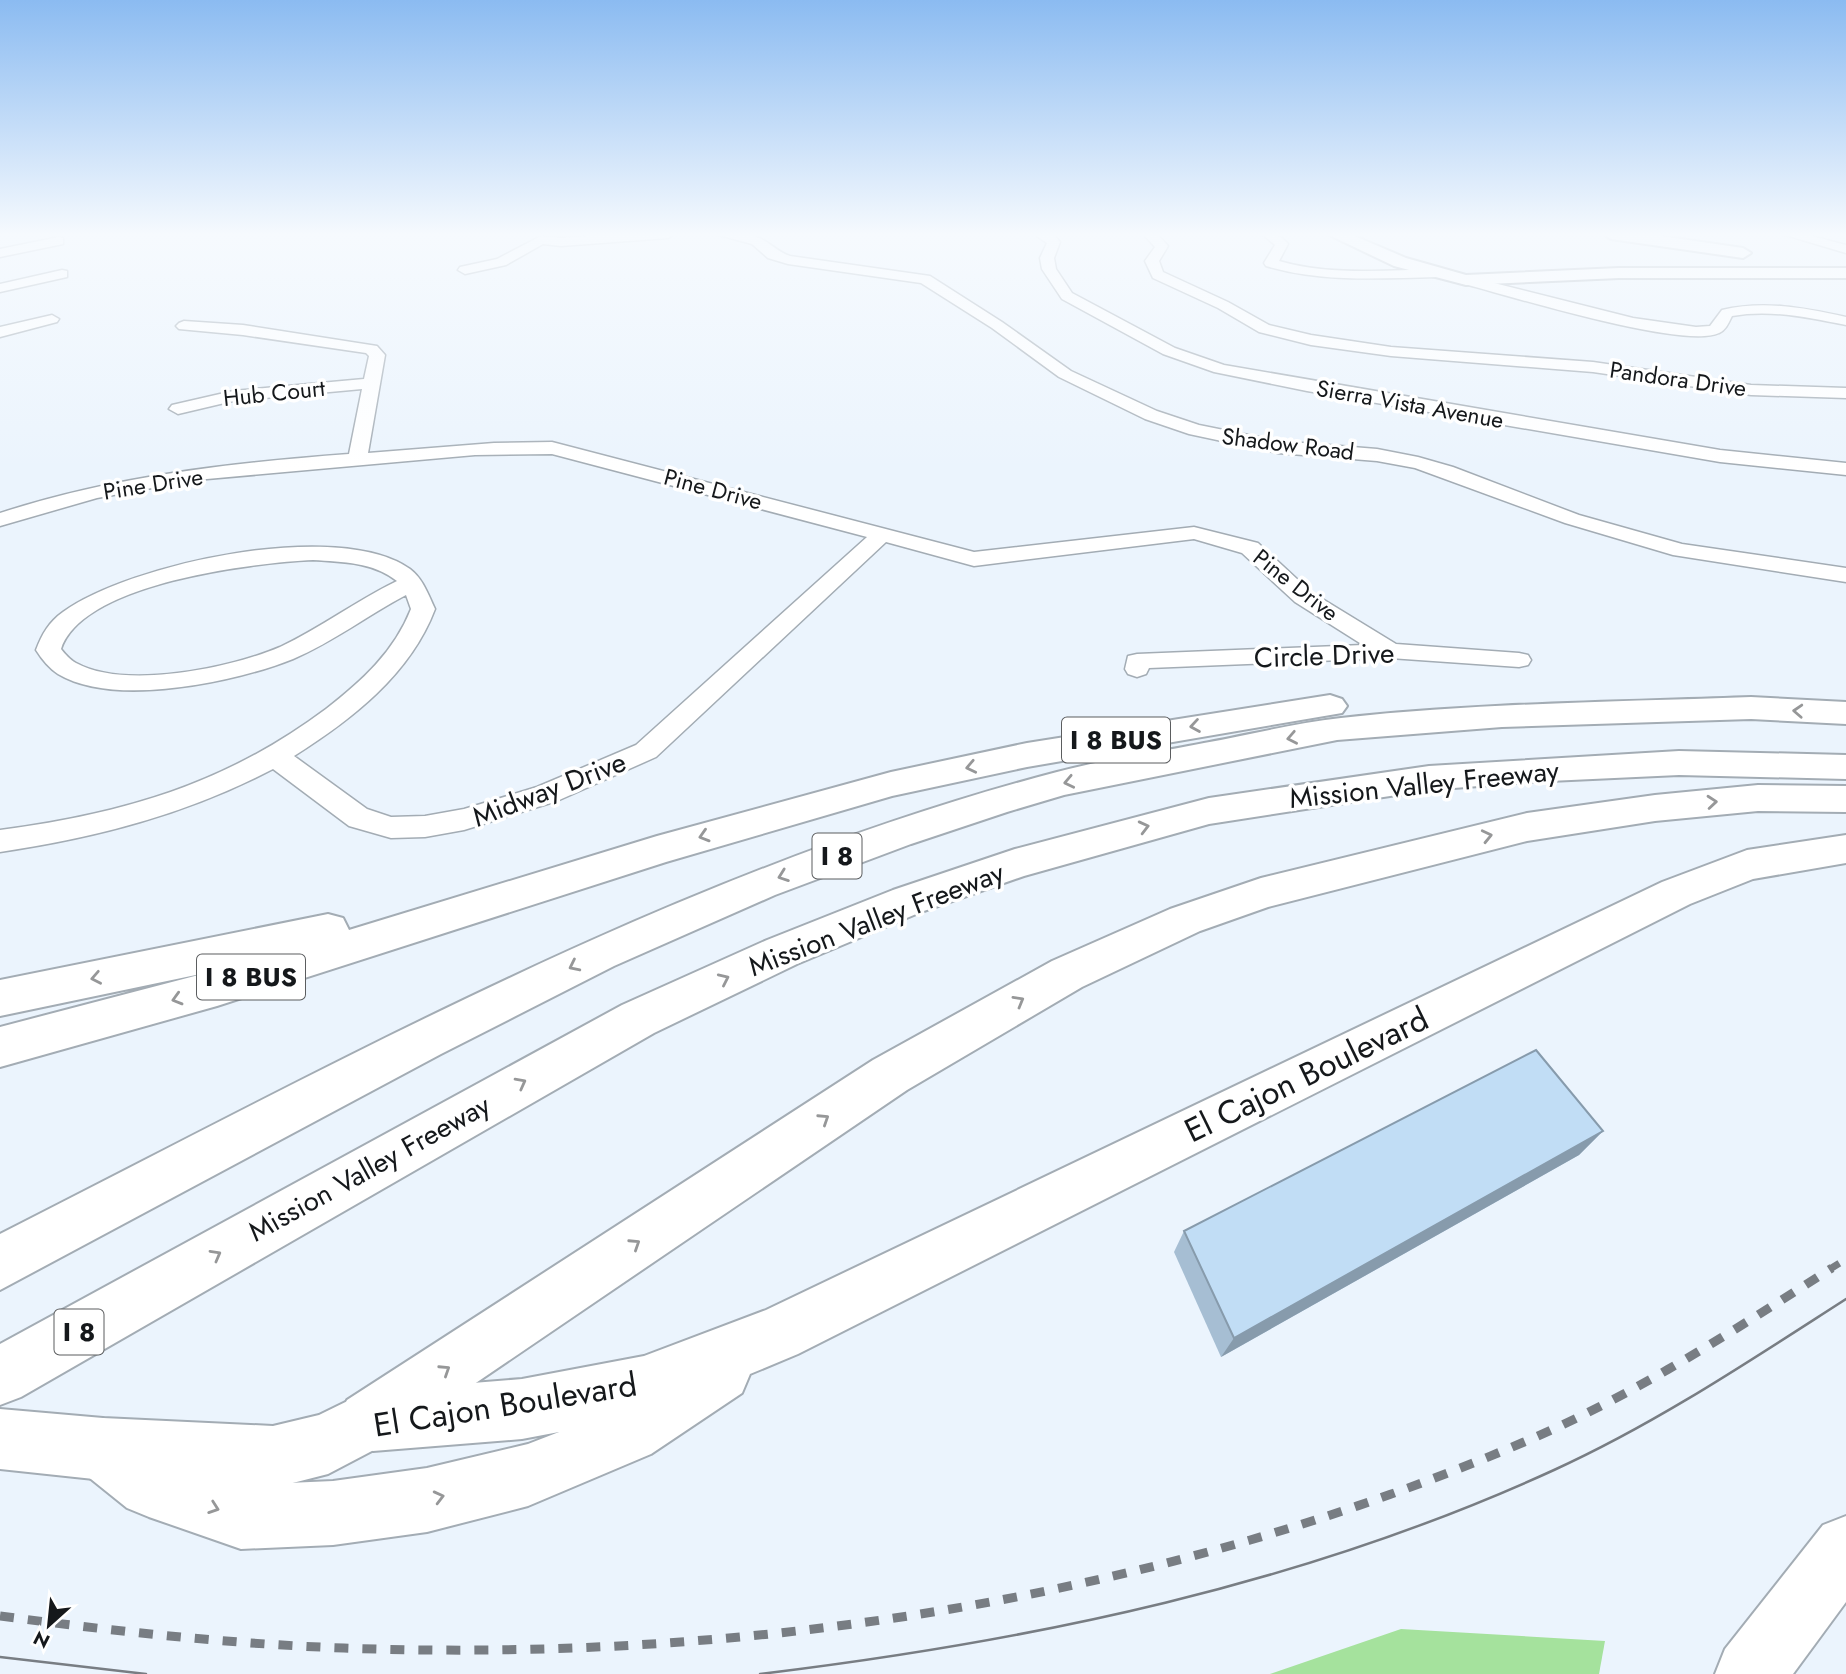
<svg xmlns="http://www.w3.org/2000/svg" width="1846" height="1674" viewBox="0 0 1846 1674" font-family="Jost,sans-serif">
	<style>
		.green { fill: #a5e29d }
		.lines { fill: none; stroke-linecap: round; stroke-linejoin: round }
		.street-casing { stroke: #a3acb4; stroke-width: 3 }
		.secondary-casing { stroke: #a3acb4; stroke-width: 4 }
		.primary-casing { stroke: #a3acb4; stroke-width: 4 }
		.highway-casing { stroke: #a3acb4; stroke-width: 4 }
		.street { fill: #fff; fill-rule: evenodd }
		.secondary { fill: #fff; fill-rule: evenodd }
		.primary { fill: #fff; fill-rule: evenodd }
		.highway { fill: #fff; fill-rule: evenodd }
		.tram { stroke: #787d83; stroke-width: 2.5 }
		.rail-far1 { stroke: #787d83; stroke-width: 7; stroke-dasharray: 11 11; stroke-linecap: butt }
		.rail { stroke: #787d83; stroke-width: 9; stroke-dasharray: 14 14; stroke-linecap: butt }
		.wall { fill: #a6bed3 }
		.shaded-wall { fill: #879bac }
		.building { fill: #c1ddf5; stroke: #879bac; stroke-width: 2 }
		.oneway { stroke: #969798 }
		.labels { text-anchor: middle; stroke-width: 7; stroke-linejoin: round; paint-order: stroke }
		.far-street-label { font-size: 23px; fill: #15181b; stroke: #fff }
		.shield { fill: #fff; stroke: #5b5d5f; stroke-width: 2 }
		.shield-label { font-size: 26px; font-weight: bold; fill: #15181b }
		.street-label { font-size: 28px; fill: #15181b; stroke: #fff }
		.near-street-label { font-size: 33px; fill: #15181b; stroke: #fff }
	</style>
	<rect width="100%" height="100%" fill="#ebf4fd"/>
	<path class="green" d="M1401,1629L1605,1641L1599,1674H1270Z"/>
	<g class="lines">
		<defs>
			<g id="street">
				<path d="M613,234H674L668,238L561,246L543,244L506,265L465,274L458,270L460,267L497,259L541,236L561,238Z"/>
				<path d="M715,234C729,234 748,232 761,239C772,244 778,252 790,256L930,276L1002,322L1071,371L1157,411L1199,425L1278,441L1377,449L1418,457L1453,467L1579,515L1682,544L1846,568V582L1673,555L1565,523L1415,468L1377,461L1278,453L1189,434L1145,419L1059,377L992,328L921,283L788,264L768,258L752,244Z"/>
				<path d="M1034,234H1053L1060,242L1054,258L1056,269L1072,293L1175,348L1224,365L1720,450L1846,463V475L1720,462L1307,391L1214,372L1163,354L1062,299L1042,269L1040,258L1047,243Z"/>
				<path d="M1143,234H1157L1168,246L1159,261L1163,272L1228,302L1269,325L1311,335L1391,347L1593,362L1751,385L1846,388V398L1751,395L1593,372L1391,356L1311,345L1259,332L1218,308L1153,278L1145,261L1155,247Z"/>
				<path d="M1262,234C1273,234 1281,235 1288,244L1279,261C1331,276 1386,270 1439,269L1446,273L1439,277C1380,278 1324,283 1266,266L1264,263L1275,245Z"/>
				<path d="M1782,234H1804L1846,245V253Z"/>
				<path d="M59,237L63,238V244L0,257V249Z"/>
				<path d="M62,270L67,271V277L0,292V284Z"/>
				<path d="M1466,276L1633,318L1696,327L1710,326L1722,310C1764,300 1805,308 1846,317V325C1809,318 1771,309 1732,316C1729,322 1726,330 1719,333C1683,350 1507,295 1461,283L1459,280Z"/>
				<path d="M52,315L59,319L57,322L0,337V327Z"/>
				<path d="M184,321L243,325L377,346L385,355L368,453L494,443L552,442L974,552L1194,527L1258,543L1311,592L1396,644L1519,653L1528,655L1531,660L1528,665L1519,667L1390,658L1149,668L1146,674L1137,677L1128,674L1125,669L1128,656L1137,654L1363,645L1295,602L1242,553L1194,539L974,566L886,542L656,757L557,801L464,830L425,837L391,838L349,826L273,769C187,814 96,838 0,852V830C122,814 226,784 326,709C362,681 394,652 411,609L406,595C368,615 333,642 293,659C236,682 114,708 58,674C50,669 41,658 36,650C42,634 49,622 63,612C129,564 339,518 410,569C423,579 428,594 435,609C410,675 351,720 294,756L367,809L391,817L425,816L464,809L537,787L636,745L867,537L552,454L475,455L196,480L97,498L0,526V513C114,476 230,463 349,454L362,389L233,401L178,414L169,409L172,405L233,391L364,379L369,356L366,353L243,335L179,329L176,326L179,323ZM313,560C343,562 373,562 397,581C357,600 321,628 280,647C231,668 125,690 76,663C70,660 65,654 61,649C83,583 252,563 313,560Z"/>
			</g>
			<g id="secondary">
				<path d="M1327,234H1350L1406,258L1466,275L1619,268H1846V278H1619L1466,285L1394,266Z"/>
				<path d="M1603,234H1647L1743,248L1751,253L1743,258L1611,239Z"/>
				<path d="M1846,835V863L1753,879L1690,904L798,1354L750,1374L742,1393L651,1454L528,1506L427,1532L333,1545L241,1549L149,1517L127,1508L81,1471L72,1449L81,1427L103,1418L125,1427L167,1461L241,1485L333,1481L427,1468L528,1444L559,1432L522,1439L373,1451L352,1442L343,1421L352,1400L373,1391L522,1379L644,1356L766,1310L1662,882L1747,850Z"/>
				<path d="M1846,1516V1602L1793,1674H1715L1725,1649L1823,1525Z"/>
			</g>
			<path id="primary" d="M368,1391L389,1400L398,1421L389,1442L328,1474L273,1488L103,1480L0,1469V1409L103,1418L273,1426L319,1415Z"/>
			<g id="highway">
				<path d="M1330,695L1342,699L1347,706L1342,713L1027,767L892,796L666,862L217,1006L0,1067V1027L210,972L0,1016V980L328,914L343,918L349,930L657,836L891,772L1027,743Z"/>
				<path d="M1751,697L1846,702V724L1751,719L1502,727L1337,740L1064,795L1007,812L911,844L775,895L614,966L441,1054L0,1290V1234C343,1060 683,870 1057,772C1105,759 1155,753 1204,743C1249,735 1295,723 1341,718C1477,703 1614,702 1751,697Z"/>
				<path d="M1679,751L1846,755V779L1679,775L1528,782L1429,790L1209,824L1024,876L921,912L797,964L654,1033L21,1397L0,1405V1344L622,1005L767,940L893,890L1015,849L1209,798L1429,766Z"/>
				<path d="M1758,785L1846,786V812L1758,811L1655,821L1527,841L1268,907L1200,931L1082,987L907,1090L389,1442L368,1451L347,1442L338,1421L347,1400L873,1060L1052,961L1170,909L1261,878L1527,813L1655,795Z"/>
			</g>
		</defs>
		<use href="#street" class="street-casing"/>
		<use href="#secondary" class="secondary-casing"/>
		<use href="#primary" class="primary-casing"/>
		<use href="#highway" class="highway-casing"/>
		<use href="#street" class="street"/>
		<use href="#secondary" class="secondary"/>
		<use href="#primary" class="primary"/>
		<use href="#highway" class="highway"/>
		<g class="tram">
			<path d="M0,1657L146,1674"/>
			<path d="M760,1674C1033,1641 1303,1585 1554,1470C1657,1423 1751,1360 1846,1299"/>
		</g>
		<path class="rail-far1" d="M1830,1269L1846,1259"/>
		<path class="rail" d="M0,1616C114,1631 229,1644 344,1648C745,1663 1154,1600 1524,1442C1633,1396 1733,1331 1832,1268"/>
	</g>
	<path class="wall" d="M1603,1131L1579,1155L1221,1357L1174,1252L1184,1231Z"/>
	<path class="shaded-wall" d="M1603,1131L1579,1155L1221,1357L1234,1338Z"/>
	<path class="building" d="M1536,1050L1603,1131L1234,1338L1184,1231Z"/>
	<defs><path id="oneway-chevron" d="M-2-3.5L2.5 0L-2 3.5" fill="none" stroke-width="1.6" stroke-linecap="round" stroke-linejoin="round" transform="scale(1.75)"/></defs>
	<g class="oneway">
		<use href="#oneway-chevron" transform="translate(1798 711) rotate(-177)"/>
		<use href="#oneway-chevron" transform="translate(1195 726) rotate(171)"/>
		<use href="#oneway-chevron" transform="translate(1292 738) rotate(169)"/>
		<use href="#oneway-chevron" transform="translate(971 767) rotate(168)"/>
		<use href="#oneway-chevron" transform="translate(1069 782) rotate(168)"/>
		<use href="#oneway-chevron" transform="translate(1712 802) rotate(-5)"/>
		<use href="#oneway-chevron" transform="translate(1144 827) rotate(-14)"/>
		<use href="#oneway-chevron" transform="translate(704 836) rotate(163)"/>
		<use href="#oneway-chevron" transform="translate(1487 836) rotate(-13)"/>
		<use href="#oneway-chevron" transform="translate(783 876) rotate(160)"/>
		<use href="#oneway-chevron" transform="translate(574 966) rotate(154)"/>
		<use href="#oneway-chevron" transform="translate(96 978) rotate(169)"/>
		<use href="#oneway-chevron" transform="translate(724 979) rotate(-25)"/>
		<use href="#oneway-chevron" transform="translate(177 999) rotate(164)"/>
		<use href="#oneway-chevron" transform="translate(1019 1001) rotate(-30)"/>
		<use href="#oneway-chevron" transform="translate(521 1083) rotate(-28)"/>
		<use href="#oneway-chevron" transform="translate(824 1119) rotate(-33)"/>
		<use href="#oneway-chevron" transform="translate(635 1244) rotate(-33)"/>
		<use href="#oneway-chevron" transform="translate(216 1255) rotate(-29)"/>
		<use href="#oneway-chevron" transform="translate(445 1370) rotate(-33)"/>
		<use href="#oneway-chevron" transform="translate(439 1497) rotate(-14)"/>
		<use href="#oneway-chevron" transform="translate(214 1508) rotate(19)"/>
	</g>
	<linearGradient id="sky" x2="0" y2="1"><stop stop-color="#8bbbf1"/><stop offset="0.5" stop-color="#f6fafe"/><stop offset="1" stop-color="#f6fafe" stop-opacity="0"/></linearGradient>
	<rect width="1846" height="469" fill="url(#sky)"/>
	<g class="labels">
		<g class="far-street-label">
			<text transform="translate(1678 379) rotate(8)" y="8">Pandora Drive</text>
			<text transform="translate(274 393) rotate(-6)" y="8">Hub Court</text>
			<text transform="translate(1410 404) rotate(10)" y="8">Sierra Vista Avenue</text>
			<text transform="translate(1288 444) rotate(7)" y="8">Shadow Road</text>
			<text transform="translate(153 484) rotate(-9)" y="8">Pine Drive</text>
			<text transform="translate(713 489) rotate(15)" y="8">Pine Drive</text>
			<text transform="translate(1296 585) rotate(38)" y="8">Pine Drive</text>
		</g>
		<g class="shield">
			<rect x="1062" y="717.5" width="108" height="45" rx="5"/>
			<rect x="812.5" y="833.5" width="49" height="45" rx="5"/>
			<rect x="197" y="954.5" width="108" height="45" rx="5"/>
			<rect x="54.5" y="1309.5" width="49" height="45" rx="5"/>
		</g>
		<g class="shield-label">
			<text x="1116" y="749">I 8 BUS</text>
			<text x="837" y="865">I 8</text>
			<text x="251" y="986">I 8 BUS</text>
			<text x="79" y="1341">I 8</text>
		</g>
		<g class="street-label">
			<text transform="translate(1324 655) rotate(-2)" y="10">Circle Drive</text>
			<text transform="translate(1424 784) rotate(-6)" y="10">Mission Valley Freeway</text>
			<text transform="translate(549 789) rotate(-21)" y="10">Midway Drive</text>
			<text transform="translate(876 919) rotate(-21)" y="10">Mission Valley Freeway</text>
			<text transform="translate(369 1168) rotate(-29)" y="10">Mission Valley Freeway</text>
		</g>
		<g class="near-street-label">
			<text transform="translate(1306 1074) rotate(-26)" y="12">El Cajon Boulevard</text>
			<text transform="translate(505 1404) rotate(-9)" y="12">El Cajon Boulevard</text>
		</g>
	</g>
	<g transform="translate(49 1625) rotate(207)" stroke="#ffffff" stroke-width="5" paint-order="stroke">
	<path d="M0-5L12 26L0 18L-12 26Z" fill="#15181b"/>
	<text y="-10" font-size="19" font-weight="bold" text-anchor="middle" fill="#15181b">N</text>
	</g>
</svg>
